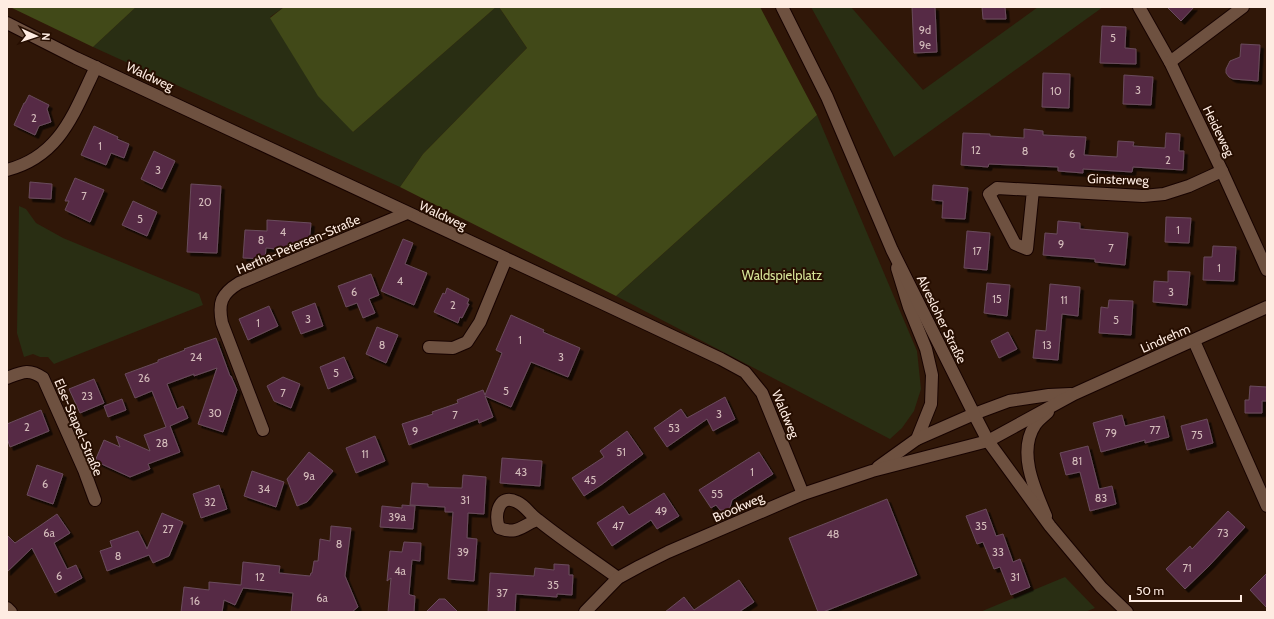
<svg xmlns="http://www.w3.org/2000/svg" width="1274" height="619" viewBox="0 0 1274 619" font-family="Cabin,sans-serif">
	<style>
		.green { fill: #292e13 }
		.forest { fill: #414918 }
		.building { fill: #572c45; stroke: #694b5c; filter: url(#shadow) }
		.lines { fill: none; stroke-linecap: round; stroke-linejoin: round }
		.minor-casing { stroke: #170300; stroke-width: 14 }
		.tertiary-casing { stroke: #170300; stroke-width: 14 }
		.minor { stroke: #6e5140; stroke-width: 12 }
		.tertiary { stroke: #6e5140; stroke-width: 12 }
		.labels { text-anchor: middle; stroke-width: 4; stroke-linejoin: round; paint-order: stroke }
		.number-label { font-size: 11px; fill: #d4bcbb }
		.street-label { font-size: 13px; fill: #feece2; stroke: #260e01 }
		.park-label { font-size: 13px; fill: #d6e497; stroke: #260e01 }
	</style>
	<defs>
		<filter id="shadow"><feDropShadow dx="3.5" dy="3.5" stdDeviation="0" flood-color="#0009"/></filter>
	</defs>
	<rect width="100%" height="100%" fill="#301708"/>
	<g class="green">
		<path d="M136,7H284L270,17L353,132L496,7H499L527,48L423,154L400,187L93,47Z"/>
		<path d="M811,7H851L923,90L1038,7H1103L894,157Z"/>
		<path d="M817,115L917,351L921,389L914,411L902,428L890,439L616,296Z"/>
		<path d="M19,206L26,209L36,223L63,238L199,294L203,305L54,364L48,357H40L33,354L24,357L17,333Z"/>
		<path d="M1065,577L1095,608L1085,612H980Z"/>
	</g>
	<g class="forest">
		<path d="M10,7H136L93,47Z"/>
		<path d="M284,7H496L353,132L318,96L270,18Z"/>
		<path d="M499,7H760L817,115L616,296L400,187L423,154L527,48Z"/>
	</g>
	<g class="building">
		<path d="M912,7H935L937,52L914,53Z"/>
		<path d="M982,7H1005L1006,19H983Z"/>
		<path d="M1167,7H1194L1181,21Z"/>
		<path d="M1102,26L1126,27L1125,48L1136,49V64L1100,63Z"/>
		<path d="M1241,44L1260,45L1258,81L1233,79L1229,77L1226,73V69L1230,61L1240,57Z"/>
		<path d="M1043,73L1070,74L1069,108L1042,107Z"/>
		<path d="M1124,75L1153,77L1151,105L1123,104Z"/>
		<path d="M29,95L49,105L47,109L51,122L39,126L35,135L14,125L24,103H25Z"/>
		<path d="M94,126L118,137L117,139L129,144L124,158L111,153L106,165L81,155Z"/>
		<path d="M1024,129L1043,131V135L1086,137L1084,155L1117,157L1118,141L1134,142L1133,146L1165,148L1166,133L1180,134L1179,151H1184L1183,170L1133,167L1132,172L1083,169V173L1058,171V167L989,164L988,167L961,165L963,133L990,134V136L1024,138Z"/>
		<path d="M154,151L175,161L162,189L141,179Z"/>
		<path d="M75,178L104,190L90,222L65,210L69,201H65Z"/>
		<path d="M30,182L52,184L51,199L29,198Z"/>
		<path d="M191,184L221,186L217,253L187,252Z"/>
		<path d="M933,185L968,188L965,219L942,218L943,201L932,200Z"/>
		<path d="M133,201L157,212L147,236L122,225Z"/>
		<path d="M1166,217L1191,218L1189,243L1165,242Z"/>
		<path d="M267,220L311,223L309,244L288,243L287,250L266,248L265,259L243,258L245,230L267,231Z"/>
		<path d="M1058,221L1080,223V229L1128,233L1125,265L1095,262V259L1043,255L1045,233L1057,234Z"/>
		<path d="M967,231L990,233L987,270L964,268Z"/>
		<path d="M403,239L413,243L405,264L427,273L414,305L381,291Z"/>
		<path d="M1213,246L1236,247L1234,281L1203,280L1204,257H1212Z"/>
		<path d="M1168,271L1190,272L1187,305L1153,302L1154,281L1168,282Z"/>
		<path d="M371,274L379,295L369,299L375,313L363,318L357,303L346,307L338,286Z"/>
		<path d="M987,283L1010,285L1007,316L984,313Z"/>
		<path d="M1050,284L1080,287L1078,316L1062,314L1058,360L1033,358L1036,330L1046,331Z"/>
		<path d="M447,288L469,299L467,304H469L462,318L460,317L458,323L434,312L443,293L445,294Z"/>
		<path d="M1109,300L1133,301L1131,335L1099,333L1101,307L1108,308Z"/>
		<path d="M315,303L323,326L301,334L292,312Z"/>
		<path d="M269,306L278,326L248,340L239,319Z"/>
		<path d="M511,315L544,330L543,332L580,348L568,377L531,362L511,407L485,396L493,417L479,423L478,419L409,445L402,424L433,414L432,412L458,403L457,400L483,390L485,395L502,353L496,350Z"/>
		<path d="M377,327L398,335L386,363L366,354Z"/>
		<path d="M1008,332L1017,349L999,358L991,341Z"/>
		<path d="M216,338L230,376H231L237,390L223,432L198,424L217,368L194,376V374L167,384L177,409L183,406L188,418L170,426L180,452L148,464L150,469L130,477L95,461L104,440L120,447L116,436L150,451L144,435L166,427L152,391L135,398L125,374L158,362V360L185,350L184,349Z"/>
		<path d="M344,357L353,378L328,389L320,367Z"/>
		<path d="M283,377L300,384L291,408L274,401L267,386Z"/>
		<path d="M94,379L104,403L80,413L69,389Z"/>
		<path d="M1250,386L1267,387V401H1262V413H1245V400H1249Z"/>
		<path d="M725,397L735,419L713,431L707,419L667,447L654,428L681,409L687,418Z"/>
		<path d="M122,399L126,410L108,417L104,406Z"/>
		<path d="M41,410L49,431L10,447L7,438V424Z"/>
		<path d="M1122,415L1125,426L1164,416L1169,437L1145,443V440L1101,452L1093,423Z"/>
		<path d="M1207,419L1213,443L1187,450L1181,426Z"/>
		<path d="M627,431L643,454L601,485L584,496L572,478L604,457L600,451Z"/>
		<path d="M375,436L385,461L356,473L346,448Z"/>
		<path d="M1088,446L1099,489L1112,486L1116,504L1090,511L1080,472L1066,475L1060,453Z"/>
		<path d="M309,452L333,471L307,502L297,506L287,479Z"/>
		<path d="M759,452L773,474L732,500L729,511L720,510L716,505L711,508L699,490Z"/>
		<path d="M502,458L542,461L540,486L500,483Z"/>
		<path d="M37,465L63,474L53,504L27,495Z"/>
		<path d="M252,471L284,482L276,507L244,496Z"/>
		<path d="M463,475L486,477L484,514L468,513L467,538L477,539L474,581L448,579L453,512H445V507L410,505L412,483L428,484V487L462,488Z"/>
		<path d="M219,485L227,509L201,518L193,494Z"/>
		<path d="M664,493L679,516L657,529L651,520L612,546L597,523L623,506L629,515Z"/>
		<path d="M887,499L917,575L823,612H818L789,538Z"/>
		<path d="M402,505L415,506L413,529L380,527L382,506L402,508Z"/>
		<path d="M986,509L996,536L1003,534L1013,562L1020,559L1030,587L1011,595L1000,567L994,569L983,542L977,544L966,516Z"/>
		<path d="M1228,511L1245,527L1209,566L1185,589L1166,569L1190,546L1192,549Z"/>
		<path d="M162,513L183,522L169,556L153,563L149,555L107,571L100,551L112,547L110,541L138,531L147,549Z"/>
		<path d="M57,514L70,533L54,543L67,569L76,565L82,578L55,593L32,548L7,572V535L15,543Z"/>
		<path d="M331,526L351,528L345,576L358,607L352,612H291L293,593L243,588L235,605L224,600L222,612H181L184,587L209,590V582L241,585L243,562L280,566L279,573L310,576L311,573H312L314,561H318L320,539L330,541Z"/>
		<path d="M404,542L421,543L420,561L412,560L409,594L410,595L415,596L414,612H388L391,578L387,581L390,551L402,552Z"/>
		<path d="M554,564L569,565V575H573L572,595L557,594V597L516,594L515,612H488L490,573L534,576L535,568L554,570Z"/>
		<path d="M1267,573V608L1250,590Z"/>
		<path d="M739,580L754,602L739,612H665L684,597L694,610Z"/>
		<path d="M439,599H445L458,612H426Z"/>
	</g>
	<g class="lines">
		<defs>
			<g id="minor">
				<path d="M1139,7L1170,62L1222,171L1267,270"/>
				<path d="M7,23L76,58L604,304L721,359L745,372L762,393L803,494"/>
				<path d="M1170,62L1243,7"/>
				<path d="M7,170C61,156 74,112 96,67"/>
				<path d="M1033,190L1027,249L1015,244L989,194L997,188L1143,196L1164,194L1189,186L1222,171"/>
				<path d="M897,268L909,307L926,349L932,375L931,404L917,439"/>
				<path d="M1194,341L1267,506"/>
				<path d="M429,347L453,348L467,342L480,322L506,259"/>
				<path d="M7,378C22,372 29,368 43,378L84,470L95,500"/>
				<path d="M263,430L222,323C218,303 221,294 239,283L407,213"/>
				<path d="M878,467L917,439L974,414L1009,401L1049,395L1071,394"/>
				<path d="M1046,516C1035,490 1017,452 1035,425C1038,420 1044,416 1048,412"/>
				<path d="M537,520C521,526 518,535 499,528C494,514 499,493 517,502C526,506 530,515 538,520C564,541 592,559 618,578"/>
				<path d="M7,608L11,612"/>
				<path d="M585,612L618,578L640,566L668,552L803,494L872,471L988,441L1074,394L1267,307"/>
			</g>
			<path id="tertiary" d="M782,7L827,97L892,250L974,414L988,441L1050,526L1101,587L1127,612"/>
		</defs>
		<use href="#minor" class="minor-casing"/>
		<use href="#tertiary" class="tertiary-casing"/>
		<use href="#minor" class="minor"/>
		<use href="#tertiary" class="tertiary"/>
	</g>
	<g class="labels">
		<g class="number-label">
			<text x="925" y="34">9d</text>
			<text x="1113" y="42">5</text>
			<text x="925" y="49">9e</text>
			<text x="1138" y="94">3</text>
			<text x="1056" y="95">10</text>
			<text x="34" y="122">2</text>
			<text x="100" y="150">1</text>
			<text x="976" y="154">12</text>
			<text x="1025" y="155">8</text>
			<text x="1072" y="158">6</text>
			<text x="1168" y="164">2</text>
			<text x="158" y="174">3</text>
			<text x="84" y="200">7</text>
			<text x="205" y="206">20</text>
			<text x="140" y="223">5</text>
			<text x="1178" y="234">1</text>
			<text x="283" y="236">4</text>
			<text x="203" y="240">14</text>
			<text x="261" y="244">8</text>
			<text x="1061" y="248">9</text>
			<text x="1111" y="252">7</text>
			<text x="977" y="255">17</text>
			<text x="1219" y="272">1</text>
			<text x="400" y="285">4</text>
			<text x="354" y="296">6</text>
			<text x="1171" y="296">3</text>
			<text x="997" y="303">15</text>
			<text x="1064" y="304">11</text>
			<text x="453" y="309">2</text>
			<text x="308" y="323">3</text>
			<text x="1116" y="324">5</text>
			<text x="258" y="327">1</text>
			<text x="520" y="344">1</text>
			<text x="382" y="349">8</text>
			<text x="1047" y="349">13</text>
			<text x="196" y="361">24</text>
			<text x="561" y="361">3</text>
			<text x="336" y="377">5</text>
			<text x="144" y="382">26</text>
			<text x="506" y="395">5</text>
			<text x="283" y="397">7</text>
			<text x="87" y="400">23</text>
			<text x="215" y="417">30</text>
			<text x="719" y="418">3</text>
			<text x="455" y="419">7</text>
			<text x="27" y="431">2</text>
			<text x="674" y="432">53</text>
			<text x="1155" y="434">77</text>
			<text x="415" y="435">9</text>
			<text x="1111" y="437">79</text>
			<text x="1197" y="439">75</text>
			<text x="162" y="447">28</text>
			<text x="621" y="456">51</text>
			<text x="365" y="458">11</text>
			<text x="1077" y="465">81</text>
			<text x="521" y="476">43</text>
			<text x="752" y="476">1</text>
			<text x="309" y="480">9a</text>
			<text x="590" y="484">45</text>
			<text x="45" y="488">6</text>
			<text x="264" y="493">34</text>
			<text x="717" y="498">55</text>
			<text x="1101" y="502">83</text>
			<text x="465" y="504">31</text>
			<text x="210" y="506">32</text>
			<text x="661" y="515">49</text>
			<text x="397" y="521">39a</text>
			<text x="618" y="530">47</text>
			<text x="981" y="530">35</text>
			<text x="168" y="533">27</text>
			<text x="49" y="537">6a</text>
			<text x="1223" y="537">73</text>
			<text x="833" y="538">48</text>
			<text x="339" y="548">8</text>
			<text x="463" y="556">39</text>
			<text x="998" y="556">33</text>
			<text x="118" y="560">8</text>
			<text x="1187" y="572">71</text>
			<text x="400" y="575">4a</text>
			<text x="59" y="580">6</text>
			<text x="260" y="581">12</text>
			<text x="1015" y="581">31</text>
			<text x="553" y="589">35</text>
			<text x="502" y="597">37</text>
			<text x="322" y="602">6a</text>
			<text x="195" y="605">16</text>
		</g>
		<g class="street-label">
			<text transform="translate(150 76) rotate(25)" y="5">Waldweg</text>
			<text transform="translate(1219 131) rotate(64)" y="5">Heideweg</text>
			<text transform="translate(1118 179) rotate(2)" y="5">Ginsterweg</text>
			<text transform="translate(443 215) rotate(25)" y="5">Waldweg</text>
			<text transform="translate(298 244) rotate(-23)" y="5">Hertha-Petersen-Straße</text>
			<text transform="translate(942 319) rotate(64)" y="5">Alvesloher Straße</text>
			<text transform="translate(1165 338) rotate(-24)" y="5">Lindrehm</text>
			<text transform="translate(786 414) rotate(67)" y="5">Waldweg</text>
			<text transform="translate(79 427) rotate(67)" y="5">Else-Stapel-Straße</text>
			<text transform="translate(738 507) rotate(-24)" y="5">Brookweg</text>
		</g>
		<g class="park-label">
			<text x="782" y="280">Waldspielplatz</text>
		</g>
	</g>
	<rect width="1274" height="619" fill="none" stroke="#feece2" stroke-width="16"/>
	<g transform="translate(36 36) rotate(93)" stroke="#260e01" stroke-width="3" paint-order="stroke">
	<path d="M0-3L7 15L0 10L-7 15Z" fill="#feece2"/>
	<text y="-6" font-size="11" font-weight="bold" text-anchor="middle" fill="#feece2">N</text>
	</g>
	<path d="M1130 595v6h111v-6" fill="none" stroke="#feece2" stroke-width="2"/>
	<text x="1136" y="595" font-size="12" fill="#feece2" stroke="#260e01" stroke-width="3" paint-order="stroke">50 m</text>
</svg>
